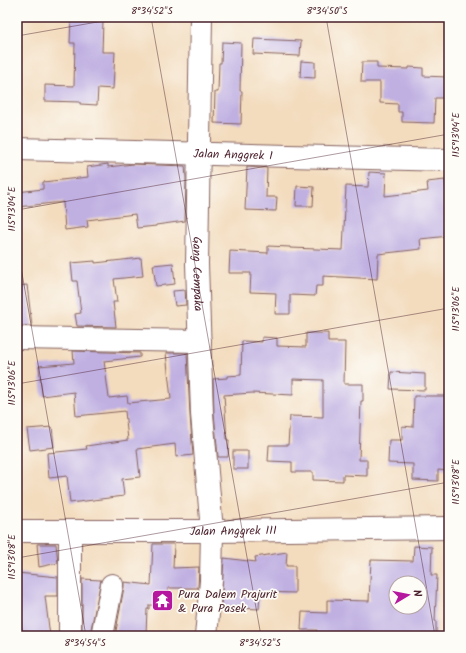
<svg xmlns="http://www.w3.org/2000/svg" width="466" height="653" viewBox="0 0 466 653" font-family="Kalam,sans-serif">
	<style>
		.building { fill: #c0b0e2; fill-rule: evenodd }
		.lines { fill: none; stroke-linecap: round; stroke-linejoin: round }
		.minor-casing { stroke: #85615e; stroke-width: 24 }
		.minor { stroke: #fff; stroke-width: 22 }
		.ticks { fill: none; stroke: #4a1f2b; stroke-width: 1; stroke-opacity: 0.45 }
		.labels { text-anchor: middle; stroke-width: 3.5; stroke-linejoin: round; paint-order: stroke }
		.street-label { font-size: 12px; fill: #4a1f2b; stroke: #fdfcf7 }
		.poi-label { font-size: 12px; fill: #4a1f2b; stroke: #fdfcf7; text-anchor: start }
		.neatline { fill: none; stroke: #4a1f2b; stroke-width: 1.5 }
		.ticks-label { font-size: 10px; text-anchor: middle; fill: #4a1f2b }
	</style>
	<rect width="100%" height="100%" fill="#fdfcf7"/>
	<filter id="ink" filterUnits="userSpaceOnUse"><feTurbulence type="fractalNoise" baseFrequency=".025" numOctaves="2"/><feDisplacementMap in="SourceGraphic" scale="8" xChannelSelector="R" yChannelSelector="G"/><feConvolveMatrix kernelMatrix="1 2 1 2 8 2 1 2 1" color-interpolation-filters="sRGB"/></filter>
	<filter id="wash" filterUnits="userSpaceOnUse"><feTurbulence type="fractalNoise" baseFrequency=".012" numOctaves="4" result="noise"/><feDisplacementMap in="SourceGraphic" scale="16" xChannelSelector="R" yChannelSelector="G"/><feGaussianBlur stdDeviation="0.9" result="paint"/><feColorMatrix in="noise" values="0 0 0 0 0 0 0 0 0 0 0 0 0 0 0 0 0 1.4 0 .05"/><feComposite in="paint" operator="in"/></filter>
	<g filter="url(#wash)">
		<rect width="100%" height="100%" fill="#f3dbbd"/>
		<g id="blocks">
			<g class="building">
				<path d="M71,18L103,20L102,52H115L113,89L98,88L97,105L80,104V102L45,101V85L74,86L75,43H70Z"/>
				<path d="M254,39L301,41L300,56L253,54Z"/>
				<path d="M222,42L241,43L240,91H242L241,124L214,123L215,92H218L219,63H221Z"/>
				<path d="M301,61L315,62V78L300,77Z"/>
				<path d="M362,62H377V68L409,69V67L423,68V76L447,77L446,98H435L434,123L402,122V112H398V104L380,103V82H361Z"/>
				<path d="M108,164V167L133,164L185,166L186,178L185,221L156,225V226L137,228L135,214L87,220L88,227L65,230L63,202L17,207V192L43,189V182L88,177L87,167Z"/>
				<path d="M247,167L267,168L266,197H277L276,211L245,210Z"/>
				<path d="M369,172L386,173L385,196L428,191L427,182L445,180L446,189H449V236L420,239L421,249L378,254L377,279L323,276V286H316L315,296L290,295V314H275L276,293L250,292L251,273H229L230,251L268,253V246L290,247V248L343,250L346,186L368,187Z"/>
				<path d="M297,186L314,187L313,206H296Z"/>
				<path d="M141,258L143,276L114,279L117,302H113L116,327L77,326L75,314L81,313L77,281H73L71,263L95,261V263Z"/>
				<path d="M173,263L175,284L156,286L153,265Z"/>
				<path d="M27,285L32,326H17V286Z"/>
				<path d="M185,290L186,305L175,306L173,291Z"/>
				<path d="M306,333H328V342H345L344,384H363V401H361L359,460H367V476L343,475V481L313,480V472H292V462L268,461L269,445H288L290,416L323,417V380L293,379V395L252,393L224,395L227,440H229L228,457H218L214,413L213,379L227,378V376L241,375L242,341L262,342V337L277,338V346L306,347Z"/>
				<path d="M73,351L140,353V357L104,361L109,398L127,396L128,403L171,399L166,353H187L190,415L193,455L176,457L175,444L137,449L140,477L122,479L124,496L70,503L67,476L49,478L47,453L87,449L86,446L128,440L125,411L76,416L74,392L42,396L39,366L74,363Z"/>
				<path d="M391,372L425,374V390L390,389Z"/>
				<path d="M414,396H449V471L438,470V481L413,480V464L388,463L389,440H402V426L413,427Z"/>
				<path d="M52,427L54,447L30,450L27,429Z"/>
				<rect x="233" y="451" width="15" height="18"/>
				<path d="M37,544H56L58,563L39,567Z"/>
				<path d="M153,544H174L173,568L199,567L198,588H168V606L149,605V609H147L146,634L118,632V636H116V631L124,587V582L151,585Z"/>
				<path d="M414,546L432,547L431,575H437L435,621H436V636H317V630H301L302,612L327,613V600L369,601L371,560L413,561ZM396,583H420V607H396Z"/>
				<path d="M287,552L286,566H295V593L260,592L259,609L221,607L224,558L256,562L255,557Z"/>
				<path d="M17,573L58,577V596H45L50,636H23L17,598Z"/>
				<path d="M82,579L101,580L91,629V636H82Z"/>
			</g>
		</g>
	</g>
	<g filter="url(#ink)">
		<use href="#blocks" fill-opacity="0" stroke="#85615e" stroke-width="1"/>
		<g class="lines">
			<defs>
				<g id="minor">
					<path id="s1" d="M201,17L197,264L202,414L212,531L211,581L206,636"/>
					<path id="s2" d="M17,149L449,160"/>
					<path d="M17,338L200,341"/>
					<path id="s3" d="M17,531H212L449,528"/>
					<path d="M70,636V531"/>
					<path d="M104,636L103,631L112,585"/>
				</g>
			</defs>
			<use href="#minor" class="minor-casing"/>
			<use href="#minor" class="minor"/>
		</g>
	</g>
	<path class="ticks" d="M151,17L261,636M326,17L435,636M17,36L126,17M17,210L449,134M17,245L86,636M17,384L449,308M17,558L449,482"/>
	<defs>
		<symbol id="temple-square" viewBox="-11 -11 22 22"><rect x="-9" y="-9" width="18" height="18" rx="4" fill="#b5179e" stroke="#fdfcf7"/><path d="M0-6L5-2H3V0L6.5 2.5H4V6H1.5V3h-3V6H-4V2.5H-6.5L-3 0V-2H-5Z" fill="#fff"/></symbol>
	</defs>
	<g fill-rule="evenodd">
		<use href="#temple-square" x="150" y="588" width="25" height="25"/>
	</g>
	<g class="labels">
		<g class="street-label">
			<text dy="4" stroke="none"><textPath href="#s2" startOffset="216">Jalan Anggrek I</textPath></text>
			<text dy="4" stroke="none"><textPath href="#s1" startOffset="257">Gang Cempaka</textPath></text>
			<text dy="4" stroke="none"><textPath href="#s3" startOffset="216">Jalan Anggrek III</textPath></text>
		</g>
		<g class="poi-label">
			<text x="178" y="598">Pura Dalem Prajurit<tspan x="178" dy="14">&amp; Pura Pasek</tspan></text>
		</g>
	</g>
	<rect width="466" height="653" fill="none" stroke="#fdfcf7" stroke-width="44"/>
	<g transform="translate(408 595) rotate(80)"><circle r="19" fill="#fdfcf7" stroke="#b5a4a5"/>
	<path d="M0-3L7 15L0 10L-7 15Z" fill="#b5179e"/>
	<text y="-6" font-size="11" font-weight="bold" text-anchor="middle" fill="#4a1f2b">N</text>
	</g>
	<rect x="22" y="22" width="422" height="609" class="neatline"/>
	<g class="ticks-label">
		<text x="152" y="14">8°34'52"S</text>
		<text x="327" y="14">8°34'50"S</text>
		<text transform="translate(455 135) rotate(-90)" y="4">115°13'04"E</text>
		<text transform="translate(11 209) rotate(-90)" y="4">115°13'04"E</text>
		<text transform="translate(455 309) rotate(-90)" y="4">115°13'06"E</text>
		<text transform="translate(11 383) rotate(-90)" y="4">115°13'06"E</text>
		<text transform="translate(455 482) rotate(-90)" y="4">115°13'08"E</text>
		<text transform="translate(11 557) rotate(-90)" y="4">115°13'08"E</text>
		<text x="85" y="646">8°34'54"S</text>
		<text x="260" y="646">8°34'52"S</text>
	</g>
</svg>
